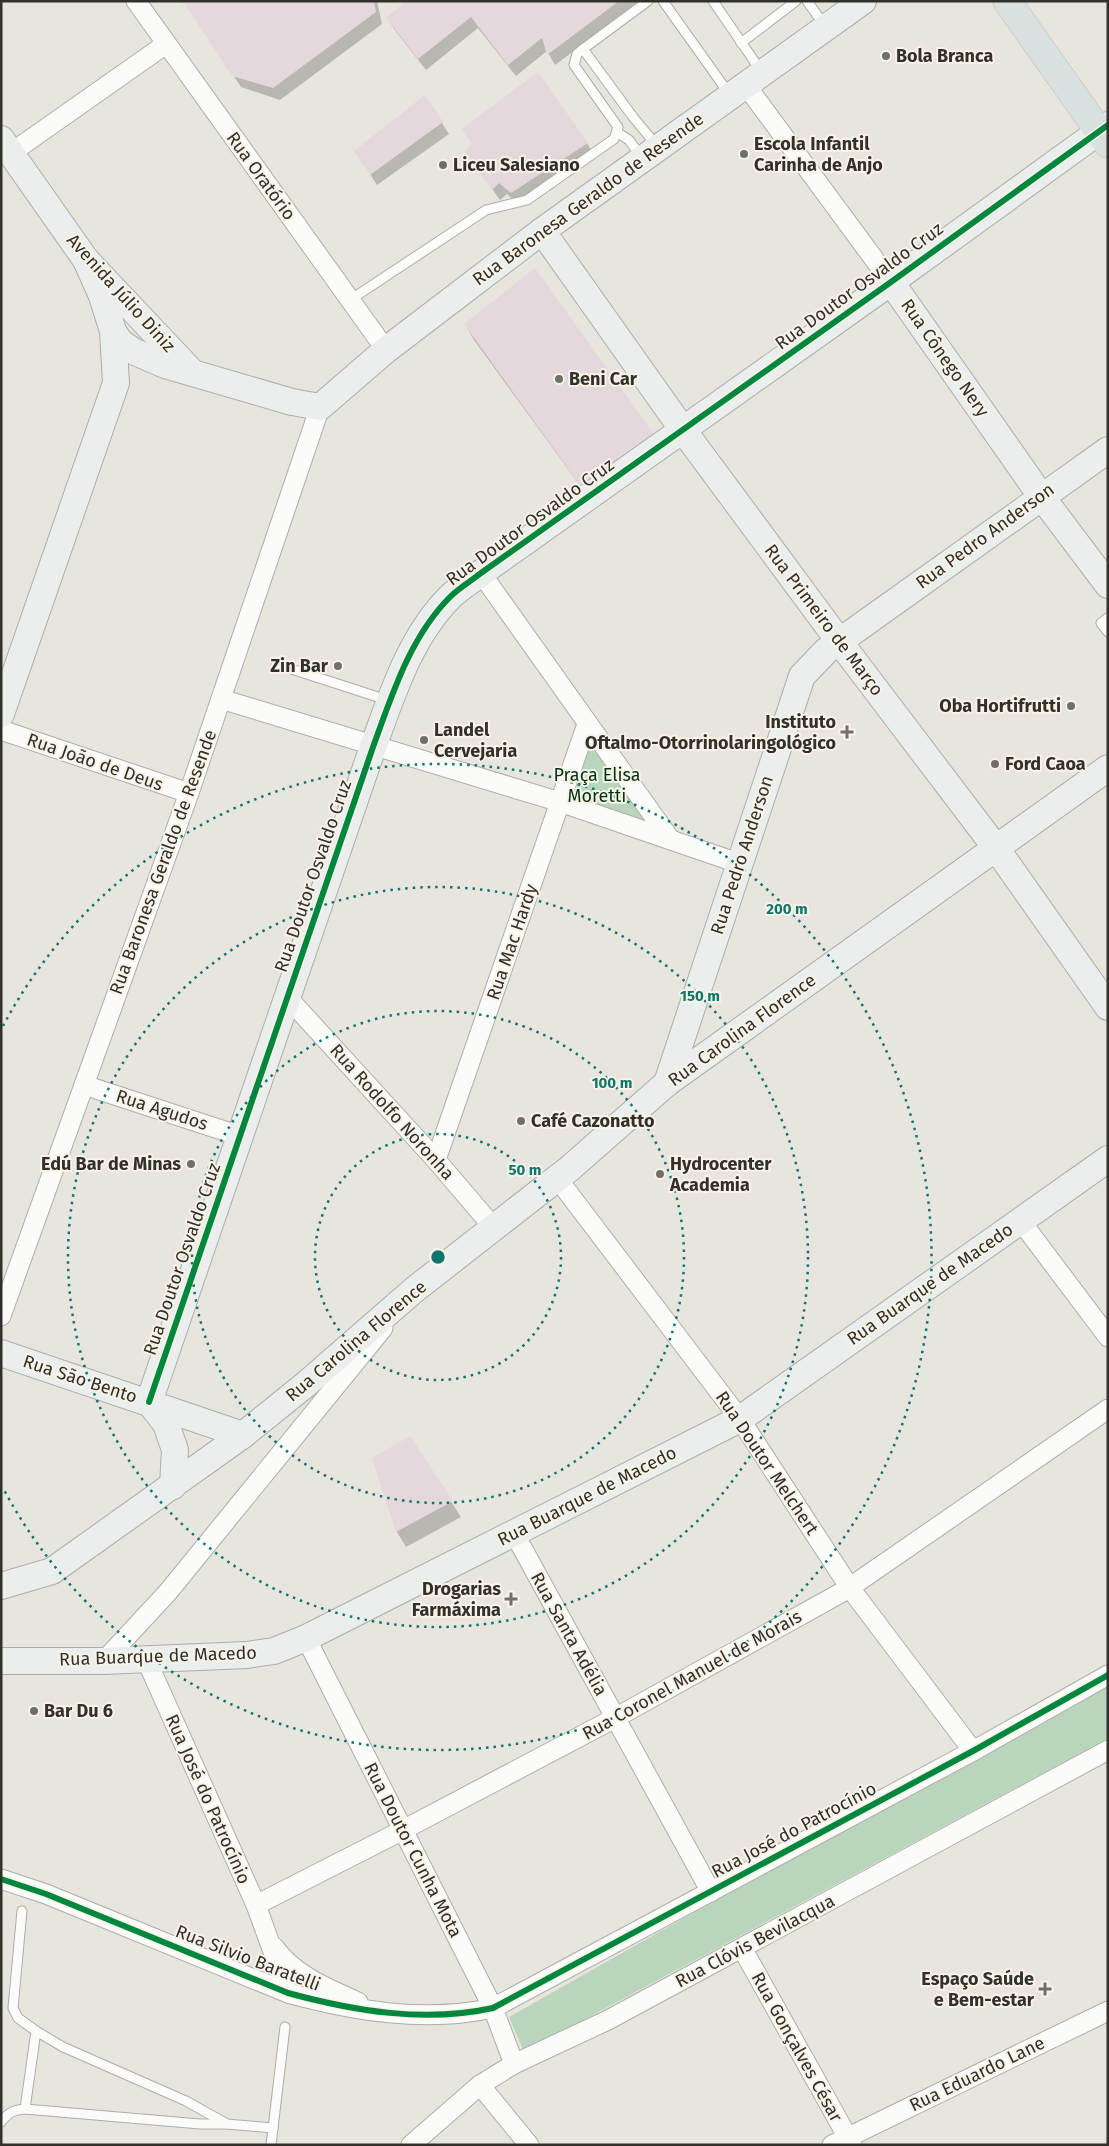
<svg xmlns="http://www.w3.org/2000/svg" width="1109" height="2146" viewBox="0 0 1109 2146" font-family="'Fira Sans',sans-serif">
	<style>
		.green { fill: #b9d6bc }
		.shadow { fill: #0003 }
		.building { fill: #e5d8dd }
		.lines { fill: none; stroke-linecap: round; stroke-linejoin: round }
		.lane-casing { stroke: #aeada8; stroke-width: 11 }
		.street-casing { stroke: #aeada8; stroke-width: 21 }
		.secondary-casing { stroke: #aeada8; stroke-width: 28 }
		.primary-casing { stroke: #c2c0bd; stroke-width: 29 }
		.lane { stroke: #fbfbfa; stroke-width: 9 }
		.street { stroke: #fbfbfa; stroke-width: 19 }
		.secondary { stroke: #eaeeec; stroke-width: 26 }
		.primary { stroke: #d9e1e0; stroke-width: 28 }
		.cycleway-casing { stroke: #f8f3e7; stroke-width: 9 }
		.cycleway { stroke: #00873e; stroke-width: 6 }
		.ring { fill: none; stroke: #0f766e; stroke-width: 2.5; stroke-dasharray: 2.5 5 }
		.poi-dot { fill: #716f6a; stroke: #f8f3e7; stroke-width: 2 }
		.labels { text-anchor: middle; stroke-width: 4; stroke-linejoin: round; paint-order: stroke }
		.poi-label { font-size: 18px; font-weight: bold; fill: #32302b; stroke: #f8f3e7; text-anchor: start }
		.street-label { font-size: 18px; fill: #32302b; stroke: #f8f3e7 }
		.park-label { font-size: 18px; fill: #003316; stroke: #f8f3e7 }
		.centre { fill: #0f766e; stroke: #f8f3e7; stroke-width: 2.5 }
		.ring-label { font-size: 15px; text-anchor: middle; font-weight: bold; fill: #0f766e; stroke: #f8f3e7; stroke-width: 4; stroke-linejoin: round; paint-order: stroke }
	</style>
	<rect width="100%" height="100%" fill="#e7e5de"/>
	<g class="green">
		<path d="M590,742L649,825L573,799Z"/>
		<path d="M1108,1678V1738L524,2052L509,2017Z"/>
	</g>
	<g class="shadow">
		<path d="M177,1H377L382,24L280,100L241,87L185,3Z"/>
		<path d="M409,1H641L555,65L547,51L516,76L478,28L426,70L394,29L387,18Z"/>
		<path d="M425,97L449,134L377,185L363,163Z"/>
		<path d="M587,143L594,155L518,204L507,194L500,200L473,163Z"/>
		<path d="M465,324L652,435L662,450L592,502L474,340Z"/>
		<path d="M410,1438L461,1517L406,1547L397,1532L373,1459Z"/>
	</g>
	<g class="building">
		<path d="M183,1H374L376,12L273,88L232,76Z"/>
		<path d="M406,1H619L547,55L542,38L508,65L471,17L418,59L386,18Z"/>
		<path d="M538,72L588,143L511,193L499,183L492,190L465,151L472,144L462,129Z"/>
		<path d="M425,95L443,122L370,175L354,151Z"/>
		<path d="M535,268L654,434L582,488L464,324Z"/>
		<path d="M410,1436L453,1501L396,1532L372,1458Z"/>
	</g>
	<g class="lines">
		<defs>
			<g id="lane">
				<path d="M648,1L583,49L633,117L657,146"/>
				<path d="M663,1L730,95"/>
				<path d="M713,1L761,71"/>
				<path d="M807,1L825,26"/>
				<path d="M741,43L796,1"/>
				<path d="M618,133L629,140L642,158"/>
				<path d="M350,300L486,210L527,200L614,139L618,127L574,65L577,54L583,49"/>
				<path d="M1108,618L1101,623L1108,632"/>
				<path d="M276,664L387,700"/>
				<path d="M36,2031L63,2047L186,2101L227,2124L273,2128"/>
				<path d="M25,2109L200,2124H227"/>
				<path d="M1,2122C8,2113 13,2110 25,2109L36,2031L18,2018L13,2008L22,1911"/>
				<path d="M271,2145L285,2027"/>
			</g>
			<g id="street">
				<path d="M136,1L386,350"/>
				<path d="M745,84L891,282"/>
				<path d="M11,153L166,44"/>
				<path d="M481,573L670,839"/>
				<path d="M221,699L560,802L738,863"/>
				<path d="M1,730L189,793"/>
				<path d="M288,998L436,1160L494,1228"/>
				<path d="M84,1085L240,1136"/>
				<path d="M436,1160L587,724"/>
				<path d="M557,1178L740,1419L850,1588L973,1751"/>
				<path d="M1020,1220L1108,1337"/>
				<path d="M1,1316L189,793L320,407"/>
				<path d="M514,1533L711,1892"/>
				<path d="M306,1638L493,2008L514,2064"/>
				<path d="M146,1659L256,1905L288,1993"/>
				<path d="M104,1661L168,1592L383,1328"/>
				<path d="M1,1879L46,1894L288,1993C354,2011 425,2023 493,2008L973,1751L1108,1675"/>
				<path d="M256,1905L403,1830L615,1718L846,1590L1108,1409"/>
				<path d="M274,1947C295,1976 327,1988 358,2002"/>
				<path d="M742,1948L852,2145"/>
				<path d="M480,2085L529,2145"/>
				<path d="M411,2145L480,2085L514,2064L608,2020L1108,1750"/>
				<path d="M832,2145L1108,2011"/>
			</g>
			<g id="secondary">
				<path d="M1,139L86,260L191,371"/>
				<path d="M542,231L683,430L839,641L996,848L1108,1007"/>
				<path d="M891,282L1041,496L1108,585"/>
				<path d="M113,331L120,342L135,352L165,365L292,402L320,407L386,350L542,231L863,1"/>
				<path d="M1,714L116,383L113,331L102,296L86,260"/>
				<path d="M667,1083L802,676L826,651L1108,450"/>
				<path d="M1,1353L243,1435"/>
				<path d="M149,1402L373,747C392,695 410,637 450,597C459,588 471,581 481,573L891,282L1108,125"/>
				<path d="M149,1402L166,1424L175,1450L173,1486"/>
				<path d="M1,1586L52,1571L243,1435L305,1385L414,1290L569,1169L667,1083L1108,768"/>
				<path d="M1,1661H104L247,1655L274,1651L306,1638L740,1419L1108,1159"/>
			</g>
			<path id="primary" d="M1007,1L1108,144"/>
		</defs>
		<use href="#lane" class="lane-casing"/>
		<use href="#street" class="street-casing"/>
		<use href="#secondary" class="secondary-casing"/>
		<use href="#primary" class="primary-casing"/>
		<use href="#lane" class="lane"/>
		<use href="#street" class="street"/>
		<use href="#secondary" class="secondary"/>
		<use href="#primary" class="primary"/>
		<defs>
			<g id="cycleway">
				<path d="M149,1402L373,747C392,695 410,637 450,597C459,588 471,581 481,573L891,282L1108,125"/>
				<path d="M1,1879L46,1894L288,1993C354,2011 425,2023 493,2008L973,1751L1108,1675"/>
			</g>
		</defs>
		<use href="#cycleway" class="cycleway-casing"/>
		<use href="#cycleway" class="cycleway"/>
	</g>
	<g class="ring">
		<circle cx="438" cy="1257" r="123"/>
		<circle cx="438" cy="1257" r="246"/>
		<circle cx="438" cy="1257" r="370"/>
		<path d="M3 1026A493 493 0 1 1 3 1488"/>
	</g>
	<g class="poi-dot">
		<circle cx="886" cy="56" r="5"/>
		<circle cx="744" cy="154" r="5"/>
		<circle cx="443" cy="165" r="5"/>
		<circle cx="559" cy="379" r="5"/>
		<circle cx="338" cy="666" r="5"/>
		<circle cx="1071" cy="706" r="5"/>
		<path d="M844.5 724.5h5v5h5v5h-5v5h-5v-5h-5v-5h5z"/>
		<circle cx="424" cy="740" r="5"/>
		<circle cx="995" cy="764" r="5"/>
		<circle cx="521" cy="1121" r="5"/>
		<circle cx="191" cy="1164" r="5"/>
		<circle cx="660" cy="1174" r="5"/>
		<path d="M508.5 1591.5h5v5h5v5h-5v5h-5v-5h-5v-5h5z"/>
		<circle cx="34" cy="1711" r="5"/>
		<path d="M1042.5 1981.5h5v5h5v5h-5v5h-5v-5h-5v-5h5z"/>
	</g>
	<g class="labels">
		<g class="poi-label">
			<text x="896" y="62">Bola Branca</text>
			<text x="754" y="150">Escola Infantil<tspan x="754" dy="21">Carinha de Anjo</tspan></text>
			<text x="453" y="171">Liceu Salesiano</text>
			<text x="569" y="385">Beni Car</text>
			<text x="328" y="672" text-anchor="end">Zin Bar</text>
			<text x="1061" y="712" text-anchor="end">Oba Hortifrutti</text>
			<text x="836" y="728" text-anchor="end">Instituto<tspan x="836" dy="21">Oftalmo-Otorrinolaringológico</tspan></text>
			<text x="434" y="736">Landel<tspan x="434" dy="21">Cervejaria</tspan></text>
			<text x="1005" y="770">Ford Caoa</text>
			<text x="531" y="1127">Café Cazonatto</text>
			<text x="181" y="1170" text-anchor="end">Edú Bar de Minas</text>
			<text x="670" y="1170">Hydrocenter<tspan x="670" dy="21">Academia</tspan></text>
			<text x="501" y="1595" text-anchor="end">Drogarias<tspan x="501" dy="21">Farmáxima</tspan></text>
			<text x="44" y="1717">Bar Du 6</text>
			<text x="1034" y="1985" text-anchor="end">Espaço Saúde<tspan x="1034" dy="21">e Bem-estar</tspan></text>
		</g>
		<g class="street-label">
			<text transform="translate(261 176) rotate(54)" y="6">Rua Oratório</text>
			<text transform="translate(588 199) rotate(-36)" y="6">Rua Baronesa Geraldo de Resende</text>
			<text transform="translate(859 286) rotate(-36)" y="6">Rua Doutor Osvaldo Cruz</text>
			<text transform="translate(121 293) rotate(48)" y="6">Avenida Júlio Diniz</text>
			<text transform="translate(945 358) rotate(55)" y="6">Rua Cônego Nery</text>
			<text transform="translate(530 522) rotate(-36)" y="6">Rua Doutor Osvaldo Cruz</text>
			<text transform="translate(985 536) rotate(-36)" y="6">Rua Pedro Anderson</text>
			<text transform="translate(824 620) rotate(53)" y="6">Rua Primeiro de Março</text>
			<text transform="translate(95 762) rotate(19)" y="6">Rua João de Deus</text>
			<text transform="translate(742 855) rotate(-72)" y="6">Rua Pedro Anderson</text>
			<text transform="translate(163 862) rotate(-70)" y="6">Rua Baronesa Geraldo de Resende</text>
			<text transform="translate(313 876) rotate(-71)" y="6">Rua Doutor Osvaldo Cruz</text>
			<text transform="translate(512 942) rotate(-71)" y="6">Rua Mac Hardy</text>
			<text transform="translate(742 1030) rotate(-36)" y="6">Rua Carolina Florence</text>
			<text transform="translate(162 1110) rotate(18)" y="6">Rua Agudos</text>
			<text transform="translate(392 1112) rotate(48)" y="6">Rua Rodolfo Noronha</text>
			<text transform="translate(182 1259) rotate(-71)" y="6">Rua Doutor Osvaldo Cruz</text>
			<text transform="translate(930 1284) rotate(-35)" y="6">Rua Buarque de Macedo</text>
			<text transform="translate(356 1341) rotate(-40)" y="6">Rua Carolina Florence</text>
			<text transform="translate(80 1379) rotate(18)" y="6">Rua São Bento</text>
			<text transform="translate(767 1463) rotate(56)" y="6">Rua Doutor Melchert</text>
			<text transform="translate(587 1496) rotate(-27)" y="6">Rua Buarque de Macedo</text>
			<text transform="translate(569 1634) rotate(61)" y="6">Rua Santa Adélia</text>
			<text transform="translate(158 1656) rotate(-2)" y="6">Rua Buarque de Macedo</text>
			<text transform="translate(692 1675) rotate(-29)" y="6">Rua Coronel Manuel de Morais</text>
			<text transform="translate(208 1799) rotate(66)" y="6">Rua José do Patrocínio</text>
			<text transform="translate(794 1830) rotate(-28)" y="6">Rua José do Patrocínio</text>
			<text transform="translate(413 1850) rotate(63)" y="6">Rua Doutor Cunha Mota</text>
			<text transform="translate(755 1941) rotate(-28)" y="6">Rua Clóvis Bevilacqua</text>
			<text transform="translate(248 1958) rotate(21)" y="6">Rua Silvio Baratelli</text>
			<text transform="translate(797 2047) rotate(61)" y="6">Rua Gonçalves César</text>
			<text transform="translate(977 2074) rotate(-26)" y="6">Rua Eduardo Lane</text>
		</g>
		<g class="park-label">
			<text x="597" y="781">Praça Elisa<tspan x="597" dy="21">Moretti</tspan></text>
		</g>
	</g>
	<circle cx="438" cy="1257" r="8" class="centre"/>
	<g class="ring-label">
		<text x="787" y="914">200 m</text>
		<text x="700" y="1001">150 m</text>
		<text x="612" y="1088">100 m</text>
		<text x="525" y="1175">50 m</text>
	</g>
	<rect width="1109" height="2146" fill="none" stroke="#32302b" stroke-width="5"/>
</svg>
